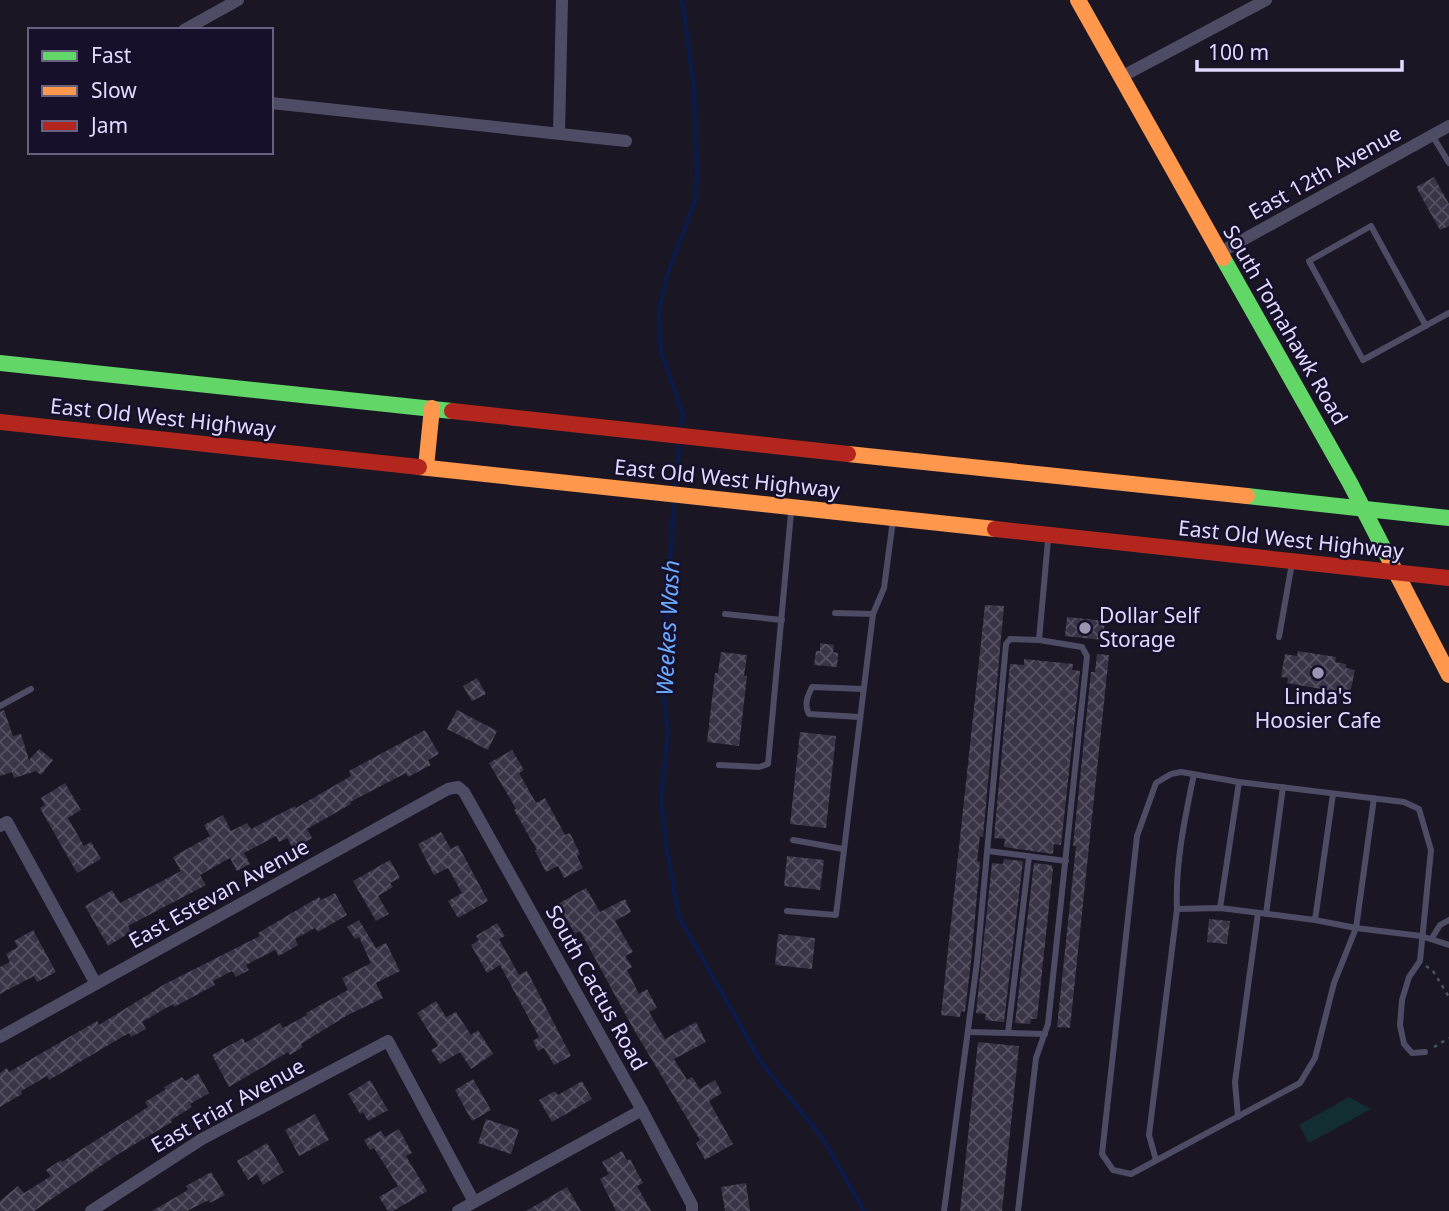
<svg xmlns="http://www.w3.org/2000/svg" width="1449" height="1211" viewBox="0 0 1449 1211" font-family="'Noto Sans',sans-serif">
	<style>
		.park { fill: #132e32 }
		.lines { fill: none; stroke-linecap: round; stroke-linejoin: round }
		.stream { stroke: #0b1a47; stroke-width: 4.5 }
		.building { fill: url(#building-cross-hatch) }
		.path { stroke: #495565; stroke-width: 2.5; stroke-dasharray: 3.5 5; stroke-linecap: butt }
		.lane { stroke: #4e4b65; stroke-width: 6 }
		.street { stroke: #4e4b65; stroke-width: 12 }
		.fast { stroke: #63d668; stroke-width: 16 }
		.slow { stroke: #ff974d; stroke-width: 16 }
		.jam { stroke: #b3261e; stroke-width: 16 }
		.poi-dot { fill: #9b95b2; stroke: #17102a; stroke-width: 2.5 }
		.labels { text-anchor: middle; stroke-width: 5; stroke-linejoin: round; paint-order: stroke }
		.street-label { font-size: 21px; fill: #e1d9ff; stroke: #17102a }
		.poi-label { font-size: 21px; fill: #e1d9ff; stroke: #17102a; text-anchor: start }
		.water-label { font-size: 23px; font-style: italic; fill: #67aaff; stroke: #17102a }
	</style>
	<defs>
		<pattern id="building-cross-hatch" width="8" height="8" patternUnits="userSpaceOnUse" patternTransform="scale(1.75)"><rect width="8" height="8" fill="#393446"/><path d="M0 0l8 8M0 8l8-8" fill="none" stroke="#555162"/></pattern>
	</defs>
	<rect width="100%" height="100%" fill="#1a1624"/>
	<path class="park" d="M1349,1097L1371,1109L1309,1143L1299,1125Z"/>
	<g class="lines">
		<g class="stream">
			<path d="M681,429L683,414L661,352L659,309L668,272L695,201L697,175L694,87L682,0"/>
			<path d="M675,488L680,441"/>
			<path d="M674,501L662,682L668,734L661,800L666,845L679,917L761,1062L824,1140L864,1211"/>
		</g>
	</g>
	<g class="building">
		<path d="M1434,177L1449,204V226L1440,230L1416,187Z"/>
		<path d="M985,605L1004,606L983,837L980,836L977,861L980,862L971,961L965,1012L961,1011L960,1017L941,1015Z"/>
		<path d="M1067,617L1105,621L1103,640L1065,636Z"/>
		<path d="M820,643L834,645L833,652L838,653L837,667L814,665L816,651H820Z"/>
		<path d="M1298,651L1336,657L1335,662L1346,664V668L1355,670L1350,694L1287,683L1288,678L1281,677L1285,654L1297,656Z"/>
		<path d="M721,652L747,655L744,676H747L739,746L707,742L715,673H718Z"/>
		<path d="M1097,654L1109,655L1070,1028L1057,1027L1076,846H1073L1091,672H1095Z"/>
		<path d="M1024,659L1073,664L1072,670L1080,671L1061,845L1054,844L1053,854L1004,847L1005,839L994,838L1010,664L1024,665Z"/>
		<path d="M477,678L486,694L472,701L463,686Z"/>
		<path d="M4,710L13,736L21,734L29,760L39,749L53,760L41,775L36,771L14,778L12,772L0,776V712Z"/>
		<path d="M457,710L497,731L488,750L447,729Z"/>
		<path d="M425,730L439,754L428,760L431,765L408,777L406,773L350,802L351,804L307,829L312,838L293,849L287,838L279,842L276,836L244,853L250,864L237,871L230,858L200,875L206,885L128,926L131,932L108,946L85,906L112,890L120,903L181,871L173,857L210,836L204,825L223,815L231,831L247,823L251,829L295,806L296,808L351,776L349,771Z"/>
		<path d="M800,732L836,736L826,828L790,824Z"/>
		<path d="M512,750L524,770L519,773L536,803L545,798L565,835L570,833L580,854L577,856L583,868L564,878L558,866L546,872L535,851L537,850L514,810L516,809L489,763Z"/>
		<path d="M65,783L81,810L68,818L84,846L91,842L101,859L77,873L40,808L45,805L41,798Z"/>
		<path d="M441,832L451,849L458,845L488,901L458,918L448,901L462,893L448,868L434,875L418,844Z"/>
		<path d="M787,856L824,860L820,890L784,886Z"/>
		<path d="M1004,859L1023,861L1004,1022H1002L985,1020L986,1014L976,1013L992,863L1003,864Z"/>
		<path d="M390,860L400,878L390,883L393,887L378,896L389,914L376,921L353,881Z"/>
		<path d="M1034,863L1051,865L1053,869L1037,1019H1031L1030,1024L1015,1023Z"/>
		<path d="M586,888L600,912L625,899L631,912L615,921L633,952L625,956L632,967L627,970L639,994L647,989L657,1008L649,1012L665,1039L696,1022L706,1042L674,1059L687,1080L692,1077L700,1089L715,1080L722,1093L709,1101L733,1144L705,1160L696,1143L700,1140L634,1030L580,931L575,934L558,904Z"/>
		<path d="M335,893L347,915L318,932L315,928L295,939L298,945L279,956L275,950L246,965L249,970L236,977L232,971L213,981L215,985L174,1007L173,1004L142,1022L146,1029L131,1037L129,1033L49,1080L47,1076L21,1091L22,1094L0,1107V1073L7,1068L9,1072L97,1021L99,1025L165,984L260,936L258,933L319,897L321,900Z"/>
		<path d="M1209,919L1230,921L1227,944L1207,942Z"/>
		<path d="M359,920L376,948L386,943L400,971L376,983L383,998L346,1016L301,1044L303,1047L290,1055L288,1052L229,1087L212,1055L243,1038L245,1043L280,1023L283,1028L307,1015L306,1013L348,990L342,978L371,963L359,937L355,939L347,927Z"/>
		<path d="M497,923L505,936L499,939L519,975L527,971L571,1056L554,1065L544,1048L538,1051L533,1041L539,1037L500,965L487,973L471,945L479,940L476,936Z"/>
		<path d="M33,930L56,972L37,982L34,976L0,994V967L10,962L6,954L18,947L14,941Z"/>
		<path d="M778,934L815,938L812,969L775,965Z"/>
		<path d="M436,1001L446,1017L456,1012L471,1035L478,1030L493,1054L471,1069L460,1052L440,1064L431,1050L438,1046L417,1013Z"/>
		<path d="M978,1042L1019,1046L1002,1211H960Z"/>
		<path d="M198,1073L209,1093L190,1104L192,1107L171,1120L172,1122L120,1153L34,1211H0V1201L18,1186L24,1193L51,1176L46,1170L61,1160L62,1162L148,1107L145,1102L166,1089L164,1087L182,1077L185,1081Z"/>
		<path d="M473,1079L491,1110L472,1121L455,1090Z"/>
		<path d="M370,1080L388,1110L368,1121L363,1112L360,1114L348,1094Z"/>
		<path d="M582,1081L592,1099L552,1122L539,1100L555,1091L558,1095Z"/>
		<path d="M315,1114L329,1140L299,1156L285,1130Z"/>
		<path d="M486,1119L519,1130L511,1154L478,1143Z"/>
		<path d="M399,1129L412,1153L406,1156L427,1191L393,1211H388L379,1197L398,1186L374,1148L370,1150L364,1140L381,1131L385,1137Z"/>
		<path d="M267,1143L284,1172L263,1185L257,1174L248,1180L237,1161Z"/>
		<path d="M622,1151L627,1161L630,1159L643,1183L637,1186L651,1211H616L600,1179L609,1174L602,1162Z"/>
		<path d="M211,1172L225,1195L210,1203L209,1200L187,1211H152L188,1190L186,1186Z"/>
		<path d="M746,1183L750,1211H725L721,1187Z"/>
		<path d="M567,1187L581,1211H526Z"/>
	</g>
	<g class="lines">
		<g class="path">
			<path d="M1426,966L1433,971L1449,997"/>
			<path d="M1434,1047L1449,1038"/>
		</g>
		<g class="lane">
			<path d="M1432,135L1449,163"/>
			<path d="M1426,326L1371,226L1309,261L1363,360L1449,313"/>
			<path d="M835,613L873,614"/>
			<path d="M725,614L782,620"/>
			<path d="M1279,637L1292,563"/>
			<path d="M1039,640L1048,540"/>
			<path d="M0,706L31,689"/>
			<path d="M859,717L809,714C804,705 807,697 812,687L863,689"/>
			<path d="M719,765L759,767L768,764L791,513"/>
			<path d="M1374,798L1356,928L1334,983L1315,1058L1300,1083L1131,1174L1113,1170L1102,1154L1137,836L1156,783L1171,774L1181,772L1239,782L1404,802L1419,809L1431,850L1420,961L1409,977L1402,1000L1400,1025L1404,1044L1412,1053L1425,1052"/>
			<path d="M793,840L843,849"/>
			<path d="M988,851L1066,861"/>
			<path d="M1220,908L1239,782"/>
			<path d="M1177,909L1220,908L1315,920L1356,928L1421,936L1449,945"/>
			<path d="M787,911L836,915L873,614L884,588L893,520"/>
			<path d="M1266,914L1283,787"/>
			<path d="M1315,920L1333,794"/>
			<path d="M1432,938L1440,925L1449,920"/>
			<path d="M968,1032L1045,1034"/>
			<path d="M1008,1033L1029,857"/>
			<path d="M1238,1117L1235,1082L1258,913"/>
			<path d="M1156,1160L1149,1135L1177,909C1175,864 1185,817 1194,774"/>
			<path d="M944,1211L977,962L1006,644L1010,639L1039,640L1082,647L1087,656L1048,1024L1036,1058L1018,1211"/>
		</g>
		<g class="street">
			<path d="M184,30L238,0"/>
			<path d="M1121,77L1266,0"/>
			<path d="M271,103L626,141"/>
			<path d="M559,133L562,0"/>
			<path d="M1219,253L1449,126"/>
			<path d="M0,826L7,822L96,984"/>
			<path d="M0,1037L448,789L458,787L464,792L642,1110L692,1205V1211"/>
			<path d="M91,1211L202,1139L388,1041L474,1202"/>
			<path d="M458,1211L642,1110"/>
		</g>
		<g class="fast">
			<path d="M1223,258L1350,483L1390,561"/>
			<path d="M0,363L452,411"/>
			<path d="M1247,496L1449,518"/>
		</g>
		<g class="slow">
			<path d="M1078,0L1223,258"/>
			<path d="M848,454L1247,496"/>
			<path d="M419,467L995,529"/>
			<path d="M426,467L432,408"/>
			<path d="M1390,561L1449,675"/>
		</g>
		<g class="jam">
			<path d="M452,411L848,454"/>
			<path d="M0,422L419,467"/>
			<path d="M995,529L1449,578"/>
		</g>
	</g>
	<g class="poi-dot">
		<circle cx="1085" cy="628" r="7"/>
		<circle cx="1318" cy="673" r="7"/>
	</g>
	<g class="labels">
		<g class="street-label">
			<text transform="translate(1325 173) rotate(-29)" y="7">East 12th Avenue</text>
			<text transform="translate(1285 325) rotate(60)" y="7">South Tomahawk Road</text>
			<text transform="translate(163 418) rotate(6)" y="7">East Old West Highway</text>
			<text transform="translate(727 479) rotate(6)" y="7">East Old West Highway</text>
			<text transform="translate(1291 540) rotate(6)" y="7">East Old West Highway</text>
			<text transform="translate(219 894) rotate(-29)" y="7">East Estevan Avenue</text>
			<text transform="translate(596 988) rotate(61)" y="7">South Cactus Road</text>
			<text transform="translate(228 1106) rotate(-29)" y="7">East Friar Avenue</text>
		</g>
		<g class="poi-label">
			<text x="1099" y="623">Dollar Self<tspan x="1099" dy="24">Storage</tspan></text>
			<text x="1318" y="704" text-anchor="middle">Linda's<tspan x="1318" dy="24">Hoosier Cafe</tspan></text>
		</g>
		<g class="water-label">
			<text transform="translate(668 628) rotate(-87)" y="8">Weekes Wash</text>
		</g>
	</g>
	<rect x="28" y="28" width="245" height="126" fill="#17102a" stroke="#68607f" stroke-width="2"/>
	<rect x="42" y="51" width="35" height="10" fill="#63d668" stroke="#68607f" stroke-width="2"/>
	<text x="91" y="63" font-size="21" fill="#e1d9ff">Fast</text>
	<rect x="42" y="86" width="35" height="10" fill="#ff974d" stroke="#68607f" stroke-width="2"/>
	<text x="91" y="98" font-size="21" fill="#e1d9ff">Slow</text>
	<rect x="42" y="121" width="35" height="10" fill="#b3261e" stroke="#68607f" stroke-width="2"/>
	<text x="91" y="133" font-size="21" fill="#e1d9ff">Jam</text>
	<path d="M1197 60v10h205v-10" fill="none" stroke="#e1d9ff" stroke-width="3.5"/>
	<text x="1208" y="60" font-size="21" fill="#e1d9ff" stroke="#17102a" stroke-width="5" paint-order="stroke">100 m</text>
</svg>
